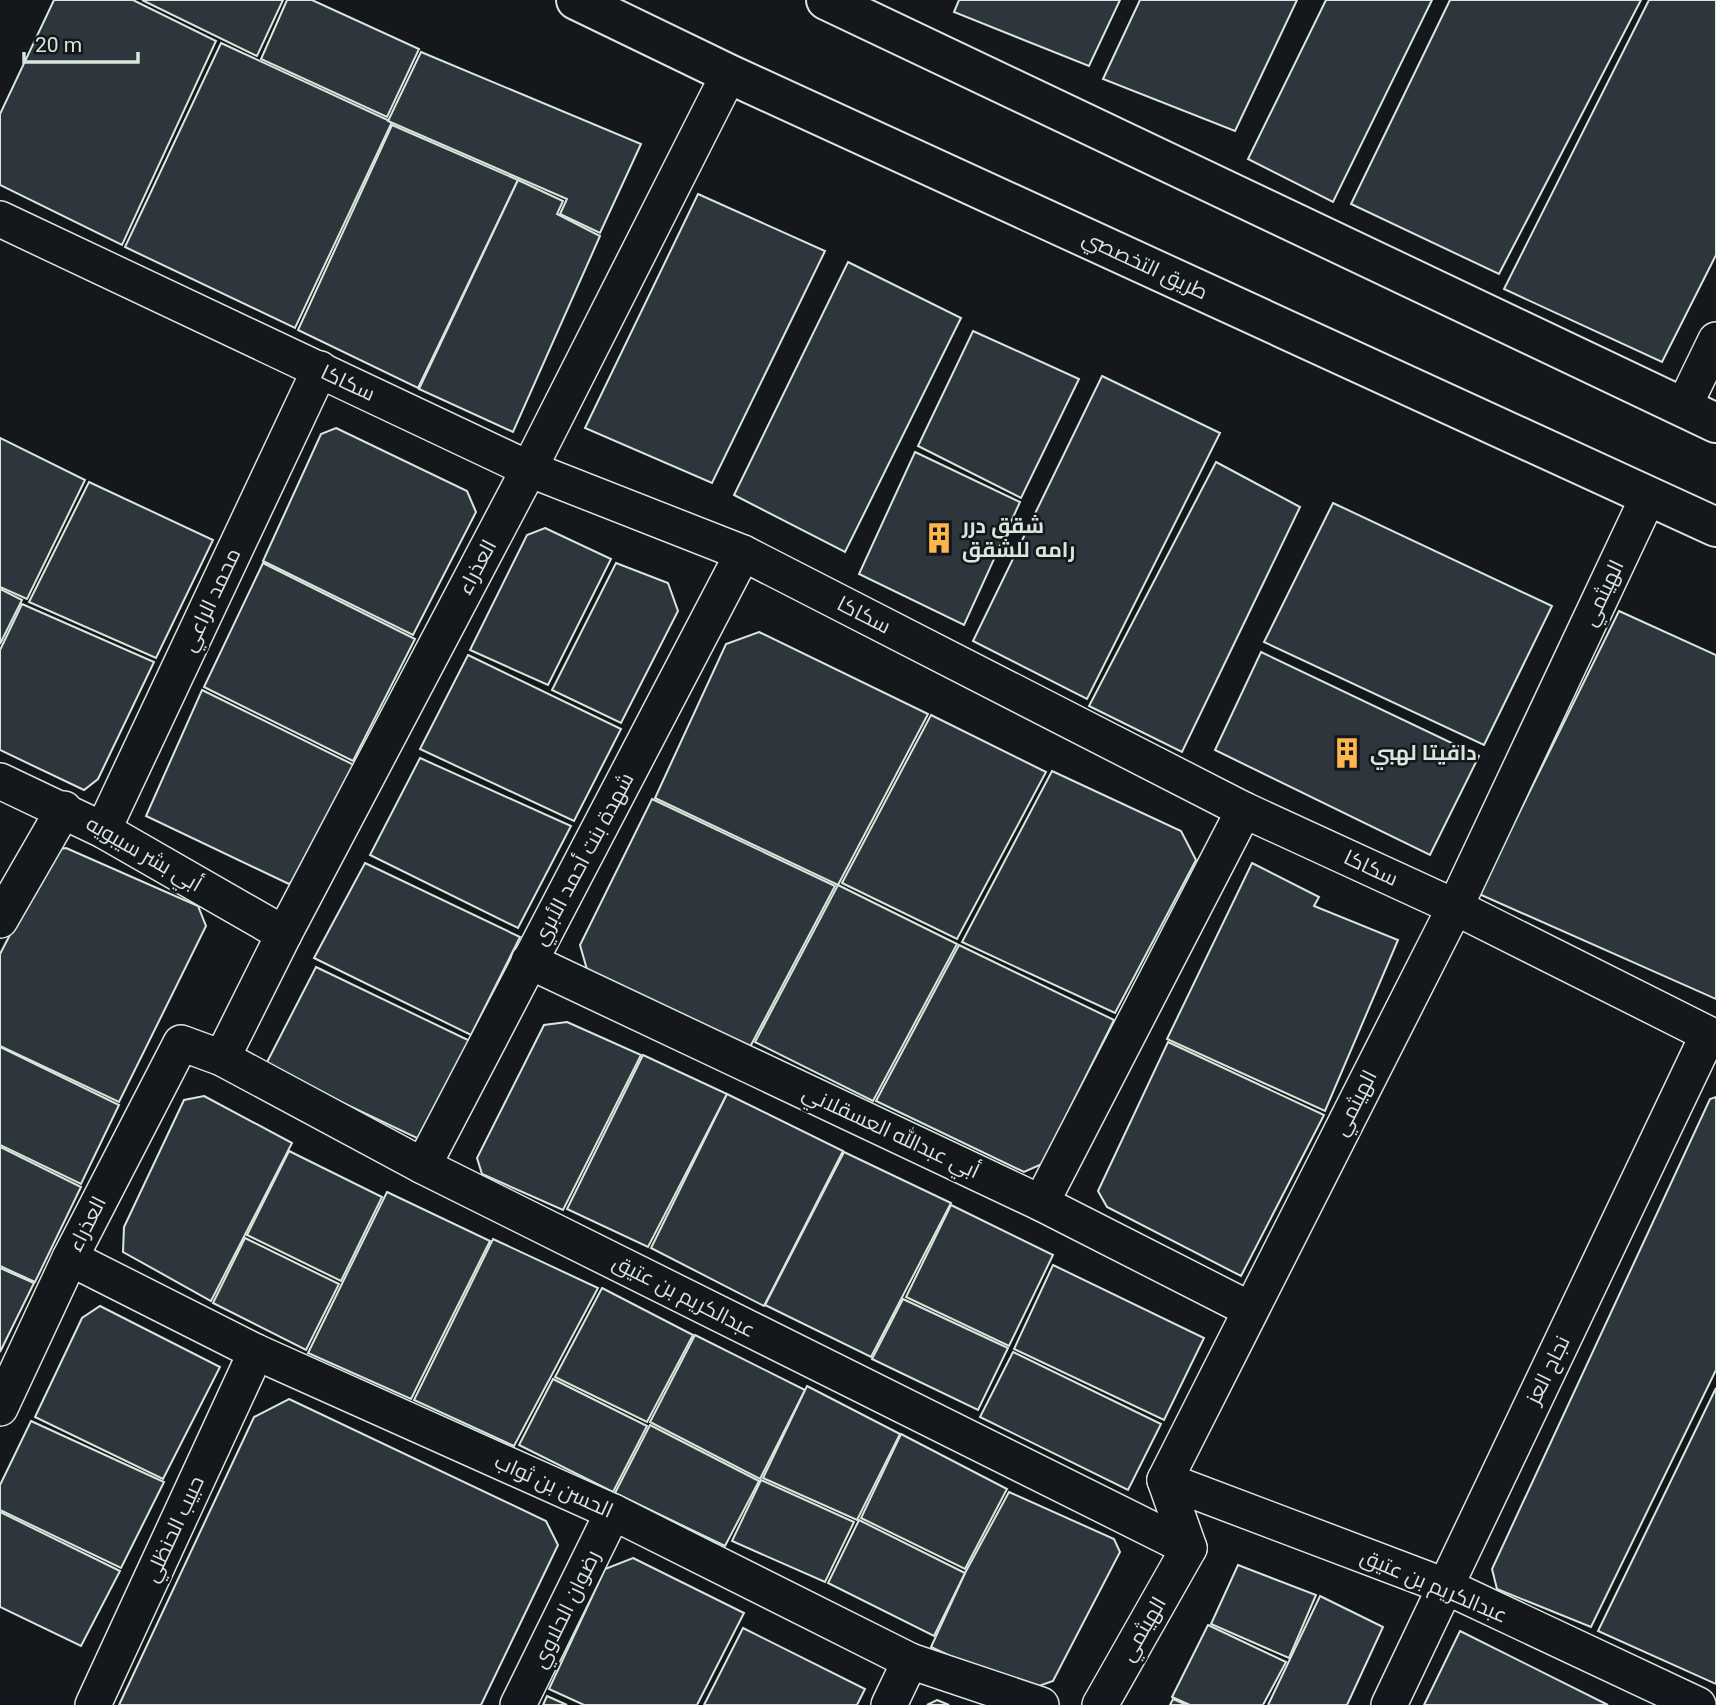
<svg xmlns="http://www.w3.org/2000/svg" width="1716" height="1705" viewBox="0 0 1716 1705" font-family="Roboto,Cairo,sans-serif">
	<style>
		.building { fill: #2c363c; stroke: #d8e6dc; stroke-width: 2 }
		.lines { fill: none; stroke-linecap: round; stroke-linejoin: round }
		.minor-casing { stroke: #d8e6dc; stroke-width: 38 }
		.primary-casing { stroke: #d8e6dc; stroke-width: 42 }
		.minor { stroke: #14181c; stroke-width: 35 }
		.primary { stroke: #14181c; stroke-width: 38 }
		.labels { text-anchor: middle; stroke-width: 5; stroke-linejoin: round; paint-order: stroke }
		.street-label { font-size: 21px; fill: #d8e6dc; stroke: #14181c }
		.poi-label { font-size: 21px; font-weight: bold; fill: #d8e6dc; stroke: #14181c; text-anchor: start }
	</style>
	<rect width="100%" height="100%" fill="#14181c"/>
	<g class="building">
		<path d="M54,0H133L216,41L122,245L0,185V114Z"/>
		<path d="M142,0H283L257,56Z"/>
		<path d="M287,0H312L419,49L387,117L261,59Z"/>
		<path d="M959,0H1120L1089,66L954,12Z"/>
		<path d="M1140,0H1297L1235,131L1103,79Z"/>
		<path d="M1326,0H1432L1333,202L1248,159Z"/>
		<path d="M1450,0H1641L1499,274L1351,204Z"/>
		<path d="M1649,0H1716V255L1662,362L1504,289Z"/>
		<path d="M221,43L392,122L295,328L125,247Z"/>
		<path d="M421,52L641,144L600,233L560,214L567,199L388,121Z"/>
		<path d="M392,125L518,180L418,388L298,330Z"/>
		<path d="M518,180L563,201L557,214L600,236L513,432L419,389Z"/>
		<path d="M698,194L825,251L712,483L585,428Z"/>
		<path d="M848,262L961,318L845,552L734,495Z"/>
		<path d="M973,331L1079,379L1021,498L918,446Z"/>
		<path d="M1102,376L1220,433L1087,699L973,641Z"/>
		<path d="M336,428L467,491L476,512L413,635L263,561L321,434Z"/>
		<path d="M0,438L85,480L27,599L0,587Z"/>
		<path d="M915,452L1020,502L964,625L859,574Z"/>
		<path d="M1216,462L1300,507L1182,752L1089,706Z"/>
		<path d="M89,482L213,540L156,658L29,602Z"/>
		<path d="M1333,503L1552,606L1484,745L1264,642Z"/>
		<path d="M545,528L611,559L548,685L470,650L527,535Z"/>
		<path d="M263,563L415,639L353,761L204,687Z"/>
		<path d="M616,563L668,583L678,611L621,723L552,690Z"/>
		<path d="M0,589L22,600L0,644Z"/>
		<path d="M22,604L154,662L98,779L84,790L0,750V650Z"/>
		<path d="M1619,611L1716,655V999L1479,894Z"/>
		<path d="M759,632L928,714L838,885L655,798L726,644Z"/>
		<path d="M1261,652L1479,756L1430,855L1215,750Z"/>
		<path d="M468,655L621,729L574,821L420,749Z"/>
		<path d="M202,690L356,766L302,873L289,884L146,816Z"/>
		<path d="M931,715L1046,772L957,939L842,883Z"/>
		<path d="M420,758L571,826L518,928L370,855Z"/>
		<path d="M1052,771L1181,831L1196,860L1115,1013L962,942Z"/>
		<path d="M652,799L835,886L750,1047L588,973L580,945Z"/>
		<path d="M66,848L198,906L206,926L119,1102L0,1046V954L54,850Z"/>
		<path d="M365,863L520,937L471,1035L314,958Z"/>
		<path d="M1252,863L1319,897L1314,906L1398,940L1325,1111L1167,1039Z"/>
		<path d="M838,885L957,944L873,1101L755,1042Z"/>
		<path d="M959,945L1114,1020L1042,1164L1024,1172L876,1101Z"/>
		<path d="M316,967L470,1041L419,1139L265,1066Z"/>
		<path d="M567,1022L641,1055L563,1210L482,1174L477,1158L544,1025Z"/>
		<path d="M1168,1042L1324,1115L1241,1276L1107,1207L1098,1191Z"/>
		<path d="M0,1047L119,1105L81,1184L0,1145Z"/>
		<path d="M643,1055L727,1094L648,1247L567,1209Z"/>
		<path d="M727,1094L843,1151L764,1306L651,1248Z"/>
		<path d="M204,1096L292,1143L211,1301L123,1252L124,1227L184,1100Z"/>
		<path d="M1716,1097V1370L1591,1627L1497,1589L1492,1569L1710,1099Z"/>
		<path d="M0,1147L81,1187L35,1282L0,1266Z"/>
		<path d="M289,1151L382,1197L341,1281L247,1235Z"/>
		<path d="M844,1152L951,1203L871,1357L765,1305Z"/>
		<path d="M387,1192L490,1241L411,1399L308,1353Z"/>
		<path d="M951,1205L1053,1255L1009,1346L906,1297Z"/>
		<path d="M245,1238L339,1284L306,1350L213,1303Z"/>
		<path d="M493,1239L598,1288L514,1446L414,1400Z"/>
		<path d="M1053,1265L1204,1338L1164,1420L1014,1349Z"/>
		<path d="M0,1268L34,1283L0,1352Z"/>
		<path d="M602,1288L693,1335L647,1422L555,1377Z"/>
		<path d="M903,1299L1008,1348L978,1410L872,1359Z"/>
		<path d="M100,1306L220,1367L163,1479L35,1417L82,1318Z"/>
		<path d="M695,1335L805,1390L760,1479L650,1422Z"/>
		<path d="M1013,1352L1161,1424L1128,1490L980,1417Z"/>
		<path d="M553,1379L647,1426L613,1492L519,1445Z"/>
		<path d="M807,1386L900,1434L857,1520L763,1478Z"/>
		<path d="M1716,1388V1684L1598,1631Z"/>
		<path d="M289,1399L546,1521L558,1545L481,1705H119L254,1417Z"/>
		<path d="M31,1421L164,1482L121,1568L0,1510V1485Z"/>
		<path d="M650,1425L759,1481L725,1546L615,1493Z"/>
		<path d="M901,1434L1007,1489L965,1569L861,1518Z"/>
		<path d="M761,1480L854,1522L825,1582L732,1541Z"/>
		<path d="M1009,1492L1114,1539L1120,1552L1053,1681L1025,1691L931,1647L965,1573Z"/>
		<path d="M0,1512L120,1571L81,1646L0,1607Z"/>
		<path d="M859,1520L965,1573L934,1636L828,1583Z"/>
		<path d="M633,1558L744,1613L697,1705H584L549,1689L605,1569Z"/>
		<path d="M1238,1565L1316,1595L1289,1658L1211,1624Z"/>
		<path d="M1320,1596L1383,1627L1347,1705H1268Z"/>
		<path d="M1208,1625L1286,1662L1263,1705H1190L1172,1697Z"/>
		<path d="M743,1628L865,1689L857,1705H704Z"/>
		<path d="M1460,1631L1608,1705H1424Z"/>
		<path d="M547,1696L567,1705H543Z"/>
		<path d="M1173,1699L1187,1705H1170Z"/>
		<path d="M937,1700L949,1705H927Z"/>
	</g>
	<g class="lines">
		<defs>
			<g id="minor">
				<path d="M0,219L529,469L743,553L1244,810L1455,907L1716,1038"/>
				<path d="M1683,408L1716,340"/>
				<path d="M0,781L103,830L284,934"/>
				<path d="M103,830L320,369"/>
				<path d="M0,920L64,809"/>
				<path d="M529,961L1041,1203L1249,1309"/>
				<path d="M222,1058L284,934L529,469L729,74"/>
				<path d="M423,1166L743,553"/>
				<path d="M1041,1203L1244,810"/>
				<path d="M70,1258L256,1352L613,1512L910,1661L1041,1705"/>
				<path d="M0,1408L70,1258L181,1043L222,1058L423,1166L1189,1548"/>
				<path d="M1165,1480L1445,1586L1698,1705"/>
				<path d="M93,1705L256,1352"/>
				<path d="M518,1705L613,1512"/>
				<path d="M889,1705L910,1661"/>
				<path d="M1100,1705L1189,1548L1165,1480L1455,907L1649,495"/>
				<path d="M1389,1705L1708,1035"/>
			</g>
			<g id="primary">
				<path d="M576,0L729,74L1716,527"/>
				<path d="M826,0L1716,423"/>
			</g>
		</defs>
		<use href="#minor" class="minor-casing"/>
		<use href="#primary" class="primary-casing"/>
		<use href="#minor" class="minor"/>
		<use href="#primary" class="primary"/>
	</g>
	<defs>
		<symbol id="building-bare" viewBox="-9 -9 18 18"><path d="M-4-6H4V6H1V3H-1V6H-4ZM-2.5-4.3h1.7v1.8h-1.7ZM.8-4.3h1.7v1.8H.8ZM-2.5-1h1.7V.8h-1.7ZM.8-1h1.7V.8H.8Z" fill="#ffb74d" stroke="#14181c" stroke-width="2.5" paint-order="stroke"/></symbol>
	</defs>
	<g fill-rule="evenodd">
		<use href="#building-bare" x="917" y="516" width="44" height="44"/>
		<use href="#building-bare" x="1325" y="731" width="44" height="44"/>
	</g>
	<g class="labels">
		<g class="street-label">
			<text transform="translate(1145 265) rotate(25)" y="7">طريق التخصصي</text>
			<text transform="translate(348 383) rotate(25)" y="7">سكاكا</text>
			<text transform="translate(477 567) rotate(-62)" y="7">العذراء</text>
			<text transform="translate(1603 593) rotate(-65)" y="7">الهيثمي</text>
			<text transform="translate(211 600) rotate(-65)" y="7">محمد الراعي</text>
			<text transform="translate(864 615) rotate(27)" y="7">سكاكا</text>
			<text transform="translate(144 854) rotate(30)" y="7">أبي بشر سيبويه</text>
			<text transform="translate(583 859) rotate(-62)" y="7">شهدة بنت أحمد الأبري</text>
			<text transform="translate(1371 868) rotate(25)" y="7">سكاكا</text>
			<text transform="translate(1355 1103) rotate(-63)" y="7">الهيثمي</text>
			<text transform="translate(891 1132) rotate(25)" y="7">أبي عبدالله العسقلاني</text>
			<text transform="translate(87 1224) rotate(-63)" y="7">العذراء</text>
			<text transform="translate(684 1296) rotate(27)" y="7">عبدالكريم بن عتيق</text>
			<text transform="translate(1548 1370) rotate(-64)" y="7">نجاح العز</text>
			<text transform="translate(554 1486) rotate(24)" y="7">الحسن بن ثواب</text>
			<text transform="translate(174 1529) rotate(-65)" y="7">حبيب الحنظلي</text>
			<text transform="translate(1434 1586) rotate(23)" y="7">عبدالكريم بن عتيق</text>
			<text transform="translate(566 1609) rotate(-64)" y="7">رضوان الحلاوي</text>
			<text transform="translate(1143 1629) rotate(-60)" y="7">الهيثمي</text>
		</g>
		<g class="poi-label">
			<text x="962" y="533">شقق درر<tspan x="962" dy="24">رامه للشقق</tspan></text>
			<text x="1370" y="760">دافيتا لهبي</text>
		</g>
	</g>
	<path d="M24 52v10h114v-10" fill="none" stroke="#d8e6dc" stroke-width="3.5"/>
	<text x="35" y="52" font-size="21" fill="#d8e6dc" stroke="#14181c" stroke-width="5" paint-order="stroke">20 m</text>
</svg>
